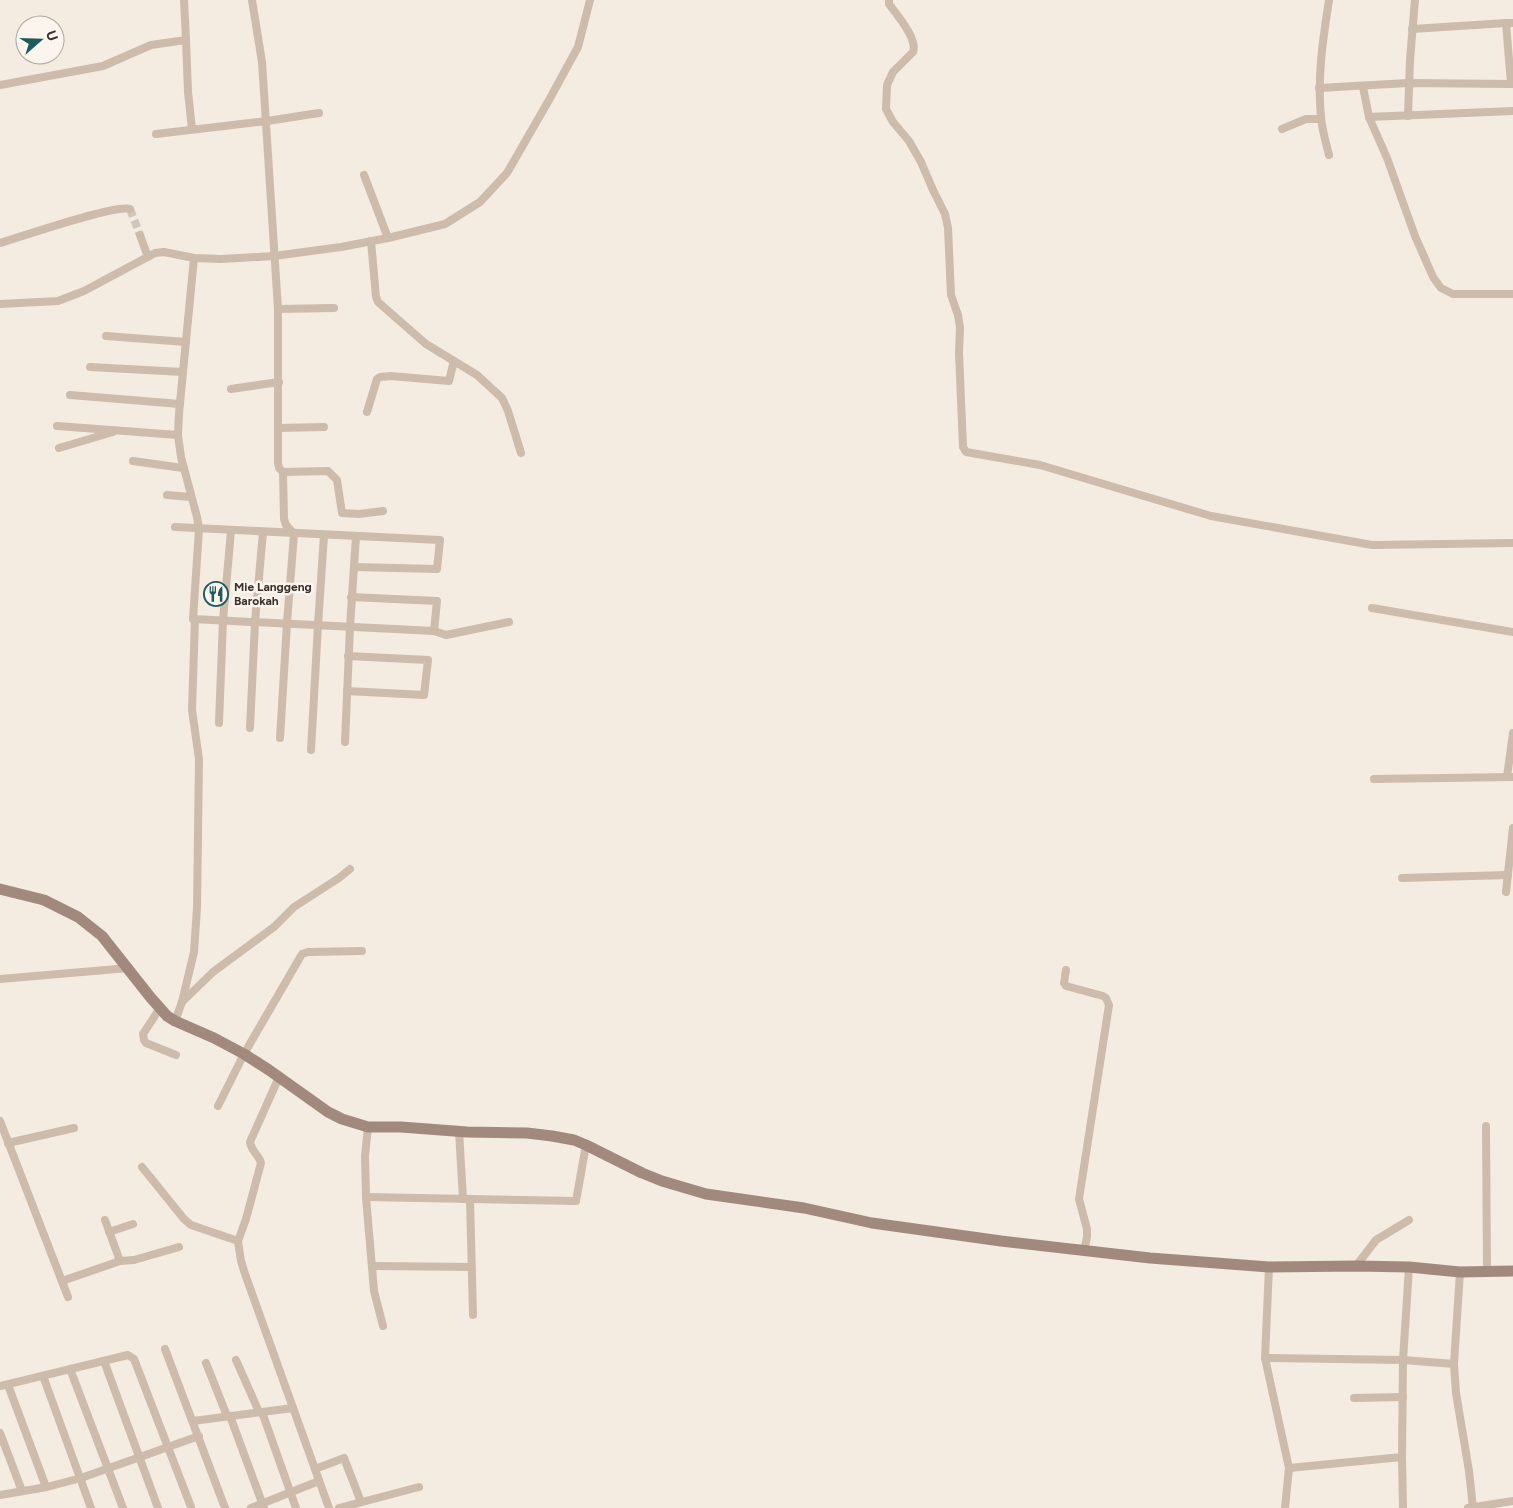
<svg xmlns="http://www.w3.org/2000/svg" width="1513" height="1508" viewBox="0 0 1513 1508" font-family="Figtree,sans-serif">
	<style>
		.lines { fill: none; stroke-linecap: round; stroke-linejoin: round }
		.minor-tunnel { stroke: #cfc6bd; stroke-width: 8; stroke-dasharray: 8 4; stroke-linecap: butt }
		.minor { stroke: #cdbbac; stroke-width: 8 }
		.secondary { stroke: #a18a7d; stroke-width: 11 }
		.labels { text-anchor: middle; stroke-width: 5; stroke-linejoin: round; paint-order: stroke }
		.poi-label { font-size: 12px; font-weight: bold; fill: #3b302b; stroke: #fbf5ee; text-anchor: start }
	</style>
	<rect width="100%" height="100%" fill="#f4ebe1"/>
	<g class="lines">
		<path class="minor-tunnel" d="M130,209L140,235"/>
		<g class="minor">
			<path d="M184,0L186,40"/>
			<path d="M252,0L262,62L278,309V463L279,468L283,472L328,471L337,480L342,513L359,514L383,511"/>
			<path d="M889,0V4C897,15 918,39 913,52L893,72L887,85L886,109L893,122L909,141L921,162L933,190L945,214L948,228L951,295L958,315L960,327L959,353L963,447L966,452L1040,465L1211,516L1372,545L1513,543"/>
			<path d="M1329,0C1323,39 1317,77 1321,117C1322,130 1326,143 1329,155"/>
			<path d="M1412,29L1506,23"/>
			<path d="M1511,84L1506,23H1513"/>
			<path d="M0,85L103,66L151,45L186,40L188,92L192,129"/>
			<path d="M1363,87L1369,117L1387,158L1415,236L1433,277L1441,288L1453,294H1513"/>
			<path d="M1319,88L1408,83L1513,84"/>
			<path d="M1408,116L1410,60L1415,0"/>
			<path d="M1369,117L1513,111"/>
			<path d="M1282,129L1306,119H1321"/>
			<path d="M156,134L267,121L319,113"/>
			<path d="M364,175L388,238"/>
			<path d="M140,235L148,257"/>
			<path d="M371,241L376,297L378,302L426,344L477,375L502,398L508,411L521,453"/>
			<path d="M0,243C20,237 116,204 130,209"/>
			<path d="M194,258L179,413L178,435L181,457L197,517L199,529L193,619L434,631L446,635L509,622"/>
			<path d="M0,304L58,301L84,291L155,253L164,252L194,258L221,259L274,256L341,247L388,238L445,224L480,202L507,173L549,100L578,47L590,0"/>
			<path d="M278,309L334,308"/>
			<path d="M106,336L186,342"/>
			<path d="M90,367L183,372"/>
			<path d="M231,389L279,382"/>
			<path d="M70,395L180,404"/>
			<path d="M367,412L377,379L380,377L391,376L449,381L454,361"/>
			<path d="M57,426L178,435"/>
			<path d="M278,428L324,427"/>
			<path d="M59,448L113,432"/>
			<path d="M133,461L183,468"/>
			<path d="M167,495L191,497"/>
			<path d="M175,527L440,540L437,569L354,567"/>
			<path d="M351,597L437,601L434,631"/>
			<path d="M1372,608L1513,632"/>
			<path d="M347,691L424,695L428,660L348,656"/>
			<path d="M219,723L223,620L231,531"/>
			<path d="M250,728L255,622L263,532"/>
			<path d="M280,738L287,623L294,534L286,525L284,519L283,472"/>
			<path d="M345,742L350,627L356,536"/>
			<path d="M311,750L318,625L324,535"/>
			<path d="M1507,777L1513,733"/>
			<path d="M1374,779L1513,777"/>
			<path d="M1402,878L1508,875"/>
			<path d="M1506,892L1513,828"/>
			<path d="M1066,970L1064,983L1066,986L1103,996L1106,998L1109,1005L1079,1199L1087,1229V1237L1084,1251"/>
			<path d="M0,979L129,968"/>
			<path d="M182,1002L213,972L274,927L294,907L339,878L350,869"/>
			<path d="M160,1008L143,1034L144,1040L146,1043L176,1055"/>
			<path d="M175,1021L182,1002L194,952L197,908L199,759L192,710L195,619"/>
			<path d="M279,1077L250,1142C251,1151 259,1155 261,1163L246,1219L238,1241L241,1261L245,1274L329,1508"/>
			<path d="M218,1106L244,1054L302,954L308,952L362,951"/>
			<path d="M0,1121L68,1297"/>
			<path d="M1486,1126L1487,1271"/>
			<path d="M368,1127L365,1156L366,1197L374,1291L383,1326"/>
			<path d="M459,1131L463,1199"/>
			<path d="M8,1143L74,1128"/>
			<path d="M142,1167L184,1219L191,1225L238,1241"/>
			<path d="M366,1197L576,1201L586,1145"/>
			<path d="M470,1200L473,1315"/>
			<path d="M105,1220L120,1261"/>
			<path d="M109,1232L133,1224"/>
			<path d="M372,1266L471,1267"/>
			<path d="M1356,1266L1376,1240L1409,1220"/>
			<path d="M1269,1267L1265,1358L1289,1468L1285,1508"/>
			<path d="M1460,1272L1454,1364L1456,1393L1469,1471L1473,1508"/>
			<path d="M62,1281L120,1261L134,1260L179,1247"/>
			<path d="M165,1349L225,1508"/>
			<path d="M1265,1358L1403,1360L1454,1364"/>
			<path d="M236,1360L259,1412"/>
			<path d="M104,1361L158,1508"/>
			<path d="M206,1363L227,1416"/>
			<path d="M70,1369L123,1508"/>
			<path d="M43,1376L91,1508"/>
			<path d="M8,1385L46,1487"/>
			<path d="M0,1386L128,1355L134,1359L191,1507"/>
			<path d="M1354,1398L1403,1397"/>
			<path d="M262,1412L296,1508"/>
			<path d="M230,1416L264,1508"/>
			<path d="M193,1421L293,1408"/>
			<path d="M0,1433L22,1491"/>
			<path d="M1289,1468L1402,1457"/>
			<path d="M315,1469L344,1458L361,1502"/>
			<path d="M0,1495L47,1487L81,1478L199,1436"/>
			<path d="M251,1508L319,1481"/>
			<path d="M339,1508L419,1487"/>
			<path d="M1403,1508L1402,1457L1403,1360L1409,1267"/>
			<path d="M1468,1508L1513,1501"/>
		</g>
		<path class="secondary" d="M0,889L44,900L78,917L102,936L151,998L167,1016L175,1021L214,1038L244,1054L269,1070L328,1112L342,1119L368,1127H401L467,1132L527,1133L552,1136L574,1140L586,1145L642,1173L662,1181L706,1194L804,1208L872,1223L1001,1241L1150,1258L1269,1267L1356,1266L1409,1267L1460,1272L1513,1271"/>
	</g>
	<defs>
		<symbol id="restaurant-ring" viewBox="-11 -11 22 22"><circle r="9.5" fill="#fbf5ee" stroke="#1f5a5e" stroke-width="1.5"/><path d="M-5-6h1v4h1v-4h1v4h1v-4h1v5L-1.5 .5V6h-2V.5L-5-1ZM5-6V6H3V1.5H1.5Q1.5-4 5-6Z" fill="#1f5a5e"/></symbol>
	</defs>
	<g fill-rule="evenodd">
		<use href="#restaurant-ring" x="202" y="580" width="28" height="28"/>
	</g>
	<g class="labels">
		<g class="poi-label">
			<text x="234" y="591">Mie Langgeng<tspan x="234" dy="14">Barokah</tspan></text>
		</g>
	</g>
	<g transform="translate(40 40) rotate(70)"><circle r="24" fill="#fbf5ee" stroke="#aea6a0"/>
	<path d="M0-4L9 19L0 12L-9 19Z" fill="#1f5a5e"/>
	<text y="-8" font-size="14" font-weight="bold" text-anchor="middle" fill="#3b302b">U</text>
	</g>
</svg>
